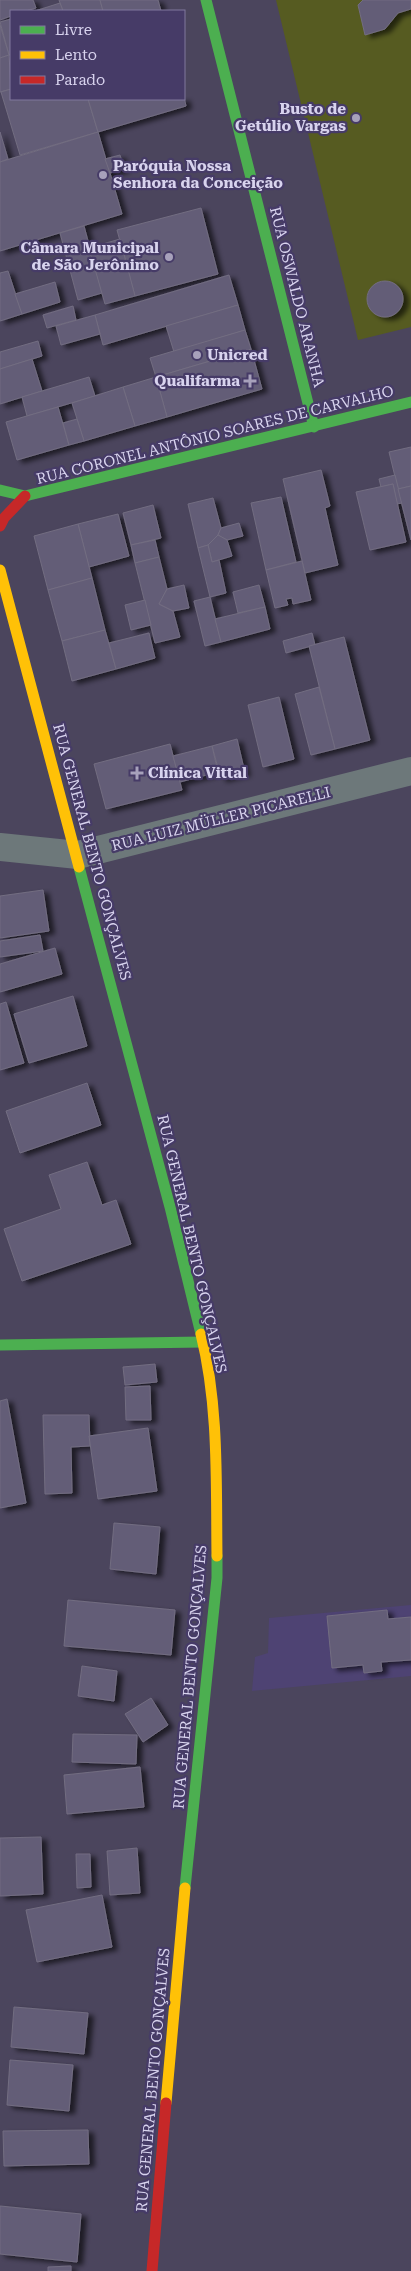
<svg xmlns="http://www.w3.org/2000/svg" width="411" height="2271" viewBox="0 0 411 2271" font-family="'Roboto Serif',serif">
	<style>
		.built { fill: #4e4373 }
		.green { fill: #565b21 }
		.building { fill: #645d77; stroke: #726d81; filter: url(#shadow) }
		.lines { fill: none; stroke-linecap: round; stroke-linejoin: round }
		.street { stroke: #6d787a; stroke-width: 28 }
		.fast { stroke: #4caf50; stroke-width: 11 }
		.slow { stroke: #ffc107; stroke-width: 11 }
		.jam { stroke: #c62828; stroke-width: 11 }
		.poi-dot { fill: #a7a1bb; stroke: #463b67; stroke-width: 2 }
		.labels { text-anchor: middle; stroke-width: 4.5; stroke-linejoin: round; paint-order: stroke }
		.poi-label { font-size: 15px; font-weight: bold; fill: #d8d3ee; stroke: #463b67; text-anchor: end }
		.street-label { font-size: 15px; fill: #d8d3ee; stroke: #463b67 }
	</style>
	<defs>
		<filter id="shadow"><feDropShadow dx="5.5" dy="3" stdDeviation="2.5" flood-color="#0009"/></filter>
	</defs>
	<rect width="100%" height="100%" fill="#4b455d"/>
	<path class="built" d="M411,1605V1676L252,1691L255,1657L268,1653L269,1618Z"/>
	<path class="green" d="M276,0H411V327L358,340Z"/>
	<g class="building">
		<path d="M0,0H33L36,8L26,11H11V16L0,20Z"/>
		<path d="M59,0H100L103,11H63Z"/>
		<path d="M100,0H158L161,11H103Z"/>
		<path d="M363,0H411V9L398,13L385,29L365,35L358,5Z"/>
		<path d="M60,3L63,11H35Z"/>
		<path d="M11,19V55H9L0,22Z"/>
		<path d="M0,25L9,55L0,58Z"/>
		<path d="M9,55L11,89L0,92V58Z"/>
		<path d="M11,89V99H88L98,132L20,155L1,92Z"/>
		<path d="M184,97L186,106L98,132L88,99H184Z"/>
		<path d="M0,132L8,159L0,162Z"/>
		<path d="M98,132L122,214L0,251V162Z"/>
		<path d="M120,155L124,169L110,173L105,159Z"/>
		<path d="M201,208L218,274L135,296L117,230Z"/>
		<path d="M84,226L102,293L78,300L60,233Z"/>
		<path d="M120,239L135,296L105,304L89,248Z"/>
		<path d="M8,271L22,314L0,321V273Z"/>
		<path d="M229,275L238,305L103,345L95,315Z"/>
		<circle cx="385" cy="299" r="18"/>
		<path d="M55,282L60,302L22,314L15,294Z"/>
		<path d="M238,305L245,330L174,352L166,326Z"/>
		<path d="M73,306L76,320L47,328L43,315Z"/>
		<path d="M95,315L100,334L61,345L56,326Z"/>
		<path d="M245,330L251,349L156,377L150,358Z"/>
		<path d="M38,341L42,356L0,369V352Z"/>
		<path d="M251,349L262,389L167,417L156,377Z"/>
		<path d="M32,359L42,391L0,404V369Z"/>
		<path d="M89,377L95,396L27,416L22,397Z"/>
		<path d="M156,377L167,417L135,426L123,387Z"/>
		<path d="M123,387L135,426L84,441L72,403Z"/>
		<path d="M58,407L69,445L17,460L6,422Z"/>
		<path d="M77,419L84,441L69,445L63,423Z"/>
		<path d="M411,447V486L398,489L389,452Z"/>
		<path d="M321,470L330,506L325,508L338,565L305,573L283,479Z"/>
		<path d="M395,475L402,503L397,504L393,484L381,487L379,479Z"/>
		<path d="M393,484L406,542L370,550L356,492Z"/>
		<path d="M411,486V540L398,489Z"/>
		<path d="M281,497L296,562L266,570L251,503Z"/>
		<path d="M213,498L221,528L218,535L208,545L198,548L188,504Z"/>
		<path d="M153,505L161,538L131,545L123,513Z"/>
		<path d="M118,514L129,556L89,567L78,524Z"/>
		<path d="M239,523L243,536L227,540L218,535L221,528Z"/>
		<path d="M78,524L92,578L48,590L34,536Z"/>
		<path d="M218,535L227,540L232,556L212,562L208,545Z"/>
		<path d="M155,540L159,557L135,563L131,545Z"/>
		<path d="M208,545L212,562L219,560L226,593L210,597L198,548Z"/>
		<path d="M159,557L167,589L159,604L173,611L180,637L155,643L135,563Z"/>
		<path d="M302,561L311,600L293,604L292,598L286,599L288,605L275,608L266,570Z"/>
		<path d="M92,578L105,630L62,641L48,590Z"/>
		<path d="M184,585L189,608L173,611L159,604L167,589Z"/>
		<path d="M259,585L265,607L238,613L233,592Z"/>
		<path d="M210,597L221,642L205,646L194,601Z"/>
		<path d="M145,600L151,625L131,630L125,605Z"/>
		<path d="M265,607L270,629L221,642L215,619Z"/>
		<path d="M105,630L116,669L72,681L62,641Z"/>
		<path d="M149,633L155,658L116,669L109,643Z"/>
		<path d="M312,633L315,645L286,653L283,641Z"/>
		<path d="M344,637L370,740L335,749L309,646Z"/>
		<path d="M319,687L335,749L311,755L295,694Z"/>
		<path d="M279,697L294,759L263,767L248,705Z"/>
		<path d="M237,739L245,773L221,779L212,746Z"/>
		<path d="M170,744L182,790L106,809L94,764Z"/>
		<path d="M212,746L218,772L180,782L173,756Z"/>
		<path d="M43,890L49,931L0,938V896Z"/>
		<path d="M40,935L43,951L0,957V941Z"/>
		<path d="M55,948L62,974L0,992V964Z"/>
		<path d="M73,996L87,1046L29,1063L14,1014Z"/>
		<path d="M6,1002L24,1063L0,1070V1004Z"/>
		<path d="M87,1083L101,1125L20,1153L6,1111Z"/>
		<path d="M87,1162L102,1205L116,1200L131,1244L22,1281L4,1229L61,1209L49,1175Z"/>
		<path d="M155,1364L157,1382L125,1385L123,1367Z"/>
		<path d="M150,1386L151,1420H126L125,1387Z"/>
		<path d="M7,1399L26,1503L0,1508V1401Z"/>
		<path d="M43,1415H89L90,1446L71,1447L72,1493L45,1494Z"/>
		<path d="M148,1428L157,1491L98,1499L89,1436Z"/>
		<path d="M114,1523L160,1527L156,1574L110,1569Z"/>
		<path d="M68,1600L175,1610L171,1655L64,1646Z"/>
		<path d="M387,1610L388,1619L411,1617V1660L381,1662L382,1671L364,1673L363,1665L332,1668L327,1616Z"/>
		<path d="M82,1666L117,1671L114,1701L78,1696Z"/>
		<path d="M151,1698L168,1725L143,1742L125,1714Z"/>
		<path d="M73,1734L137,1735L136,1764L72,1762Z"/>
		<path d="M140,1767L144,1807L67,1814L64,1775Z"/>
		<path d="M41,1837L43,1894L0,1896V1838Z"/>
		<path d="M137,1848L140,1893L110,1895L107,1851Z"/>
		<path d="M76,1854H90L91,1887L77,1888Z"/>
		<path d="M102,1895L112,1947L37,1962L26,1910Z"/>
		<path d="M14,2007L88,2013L84,2054L11,2047Z"/>
		<path d="M10,2060L73,2065L69,2111L7,2105Z"/>
		<path d="M88,2130L89,2164L4,2166L3,2131Z"/>
		<path d="M0,2206L81,2214L77,2262L0,2254Z"/>
		<path d="M71,2266V2271H48V2267Z"/>
	</g>
	<g class="lines">
		<path class="street" d="M0,847L78,855L411,771"/>
		<g class="fast">
			<path d="M206,0L314,427"/>
			<path d="M0,490L25,496L411,402"/>
			<path d="M79,867L170,1207L201,1334"/>
			<path d="M0,1345L203,1342"/>
			<path d="M185,1888L217,1578V1556"/>
		</g>
		<g class="slow">
			<path d="M0,570L79,867"/>
			<path d="M201,1334C219,1406 216,1483 217,1556"/>
			<path d="M166,2103L185,1888"/>
		</g>
		<g class="jam">
			<path d="M0,526L4,518L25,496"/>
			<path d="M152,2271L166,2103"/>
		</g>
	</g>
	<g class="poi-dot">
		<circle cx="356" cy="118" r="5"/>
		<circle cx="103" cy="175" r="5"/>
		<circle cx="169" cy="257" r="5"/>
		<circle cx="197" cy="355" r="5"/>
		<path d="M247.5 373.5h5v5h5v5h-5v5h-5v-5h-5v-5h5z"/>
		<path d="M134.5 765.5h5v5h5v5h-5v5h-5v-5h-5v-5h5z"/>
	</g>
	<g class="labels">
		<g class="poi-label">
			<text x="346" y="114">Busto de<tspan x="346" dy="17">Getúlio Vargas</tspan></text>
			<text x="113" y="171" text-anchor="start">Paróquia Nossa<tspan x="113" dy="17">Senhora da Conceição</tspan></text>
			<text x="159" y="253">Câmara Municipal<tspan x="159" dy="17">de São Jerônimo</tspan></text>
			<text x="207" y="360" text-anchor="start">Unicred</text>
			<text x="240" y="386">Qualifarma</text>
			<text x="148" y="778" text-anchor="start">Clínica Vittal</text>
		</g>
		<g class="street-label">
			<text transform="translate(297 297) rotate(76)" y="5">RUA OSWALDO ARANHA</text>
			<text transform="translate(215 435) rotate(-14)" y="5">RUA CORONEL ANTÔNIO SOARES DE CARVALHO</text>
			<text transform="translate(221 819) rotate(-14)" y="5">RUA LUIZ MÜLLER PICARELLI</text>
			<text transform="translate(92 852) rotate(75)" y="5">RUA GENERAL BENTO GONÇALVES</text>
			<text transform="translate(192 1244) rotate(77)" y="5">RUA GENERAL BENTO GONÇALVES</text>
			<text transform="translate(190 1677) rotate(-85)" y="5">RUA GENERAL BENTO GONÇALVES</text>
			<text transform="translate(153 2080) rotate(-85)" y="5">RUA GENERAL BENTO GONÇALVES</text>
		</g>
	</g>
	<rect x="10" y="10" width="175" height="90" fill="#463b67" stroke="#80789d"/>
	<rect x="20" y="26" width="25" height="8" fill="#4caf50" stroke="#80789d"/>
	<text x="55" y="35" font-size="15" fill="#d8d3ee">Livre</text>
	<rect x="20" y="51" width="25" height="8" fill="#ffc107" stroke="#80789d"/>
	<text x="55" y="60" font-size="15" fill="#d8d3ee">Lento</text>
	<rect x="20" y="76" width="25" height="8" fill="#c62828" stroke="#80789d"/>
	<text x="55" y="85" font-size="15" fill="#d8d3ee">Parado</text>
</svg>
